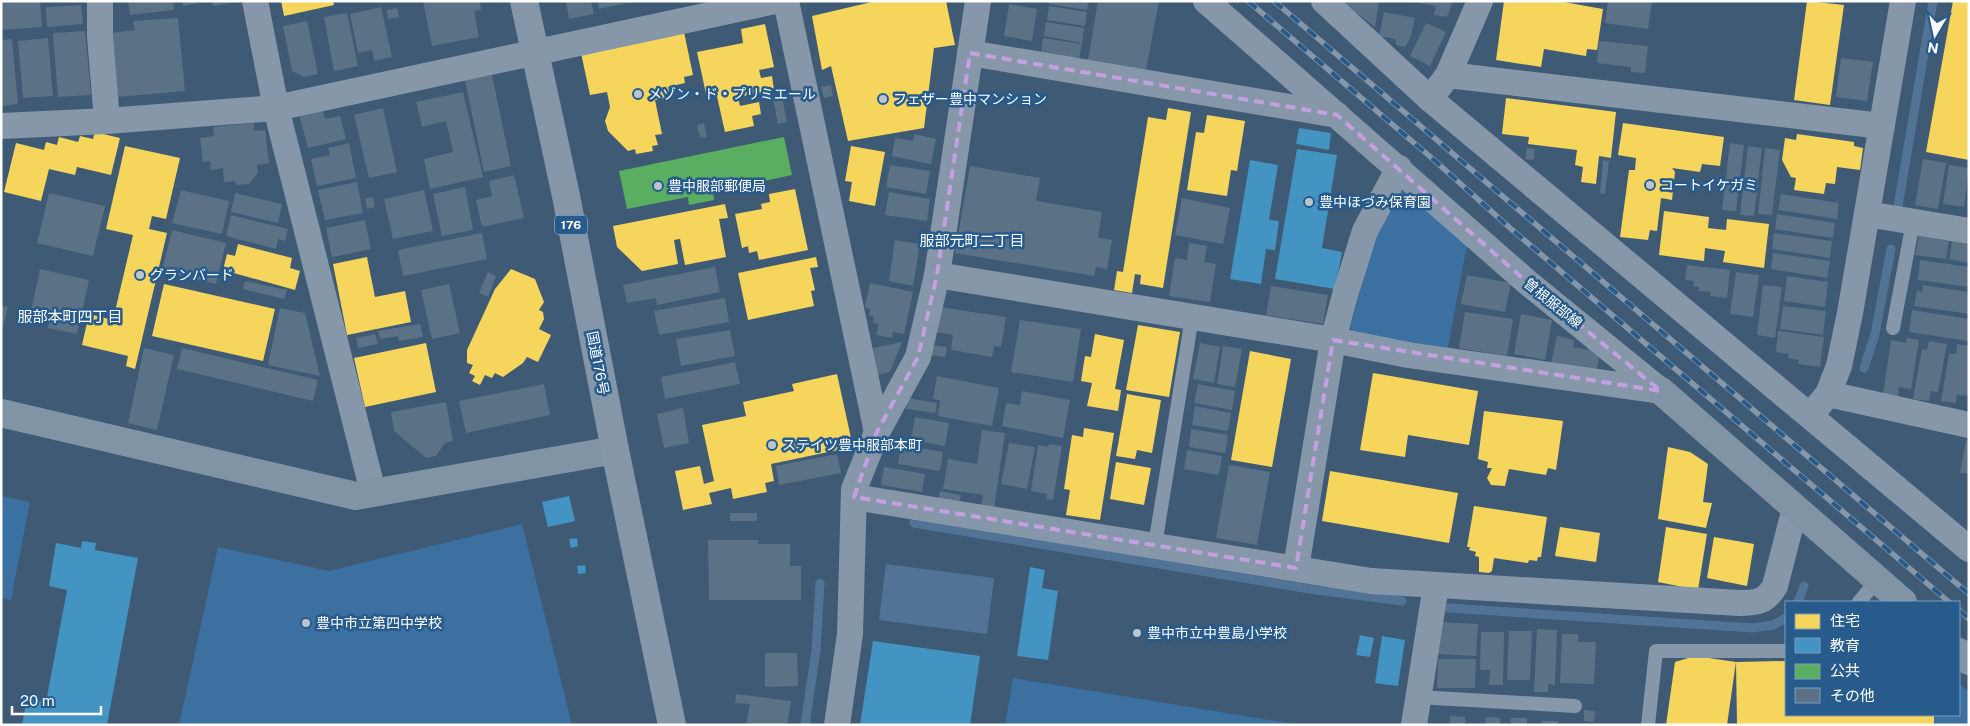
<svg xmlns="http://www.w3.org/2000/svg" width="1970" height="726" viewBox="0 0 1970 726" font-family="'Public Sans','Noto Sans JP',sans-serif">
	<style>
		.green { fill: #3b70a1 }
		.water { fill: #517496 }
		.homes { fill: #f6d55c }
		.schools { fill: #4393c3 }
		.public { fill: #5aae61 }
		.lines { fill: none; stroke-linecap: round; stroke-linejoin: round }
		.stream { stroke: #517496; stroke-width: 9 }
		.building { fill: #5b7186 }
		.lane { stroke: #8597a9; stroke-width: 14 }
		.street { stroke: #8597a9; stroke-width: 26 }
		.secondary { stroke: #8194a5; stroke-width: 28 }
		.highway { stroke: #8596a8; stroke-width: 28 }
		.rail-casing { stroke: #8596a8; stroke-width: 5.5 }
		.rail { stroke: #275b8c; stroke-width: 4; stroke-dasharray: 11; stroke-linecap: butt }
		.marked { fill: none; stroke: #c4a0e2; stroke-width: 4; stroke-dasharray: 10 6; stroke-linejoin: round }
		.poi-dot { fill: #bbc5cf; stroke: #275b8c; stroke-width: 2 }
		.labels { text-anchor: middle; stroke-width: 5; stroke-linejoin: round; paint-order: stroke }
		.shield { fill: #275b8c; stroke: #becedc; stroke-width: 1 }
		.shield-label { font-size: 12px; font-weight: bold; fill: #fff }
		.poi-label { font-size: 14px; fill: #fff; stroke: #275b8c; text-anchor: start }
		.street-label { font-size: 14px; fill: #fff; stroke: #275b8c }
		.neighbourhood-label { font-size: 15px; fill: #fff; stroke: #275b8c }
	</style>
	<rect width="100%" height="100%" fill="#3e5a75"/>
	<g class="green">
		<path d="M1402,191L1467,245L1447,352L1356,335L1350,328L1372,250L1392,196Z"/>
		<path d="M1,496L30,502L11,600L1,598Z"/>
		<path d="M522,524L572,725H179L218,547L329,571Z"/>
		<path d="M1013,678L1300,725H1005Z"/>
		<path d="M1959,683L1969,693V725H1881L1933,724L1934,715H1959Z"/>
	</g>
	<path class="water" d="M886,564L994,578L987,634L879,620Z"/>
	<g class="homes">
		<path d="M281,1H333L334,5L284,16Z"/>
		<path d="M876,1H946L955,45L934,48L924,128L848,141L831,66L822,70L812,16Z"/>
		<path d="M1504,1H1558L1603,9L1597,50L1587,49L1586,56L1544,49L1541,67L1496,60Z"/>
		<path d="M1807,1L1844,5L1830,105L1794,100Z"/>
		<path d="M1953,1H1969V160L1926,152Z"/>
		<path d="M765,24L774,67L759,70L761,78L772,76L774,90L738,97L740,106L759,102L761,114L752,116L754,126L725,132L716,92L706,94L697,52L743,43L741,29Z"/>
		<path d="M684,32L693,75L684,77L685,83L668,87L671,97L655,100L662,134L655,135L658,145L652,146L653,151L636,154L635,149L628,151L608,131L605,121L610,107L607,92L590,95L581,53Z"/>
		<path d="M1506,98L1616,112L1611,158L1599,156L1596,184L1581,182L1583,167L1575,165L1577,150L1528,144L1529,137L1502,134Z"/>
		<path d="M1168,108L1191,112L1163,288L1140,284L1141,275L1135,274L1132,293L1114,290L1117,271L1123,272L1148,117L1166,120Z"/>
		<path d="M1207,115L1245,121L1237,171L1231,170L1227,196L1187,190L1196,132L1204,133Z"/>
		<path d="M1623,123L1724,137L1720,166L1702,164L1700,172L1672,168L1675,172L1672,200L1661,198L1657,231L1650,230L1648,240L1620,237L1629,170H1635L1636,158L1618,155Z"/>
		<path d="M95,132L120,138L111,175L77,167L75,175L49,169L41,201L4,192L16,143L44,150L46,142L57,145L59,137L78,142L80,136L93,139Z"/>
		<path d="M1797,134L1854,142V146L1863,148L1860,170L1837,167L1835,184L1826,183L1824,194L1794,190L1796,178L1791,177L1782,160L1785,138L1796,140Z"/>
		<path d="M125,146L180,158L166,219L152,216L149,229L167,233L135,369L126,366L128,356L82,345L89,314L113,320L133,235L106,229Z"/>
		<path d="M851,146L885,152L875,206L849,201L852,182L845,181Z"/>
		<path d="M795,189L808,250L759,260L757,251L749,253L748,246L742,248L735,214L762,209L761,204L770,202L769,194Z"/>
		<path d="M725,204L728,218L719,219L726,257L685,265L680,239L674,240L678,264L642,271L617,247L613,226Z"/>
		<path d="M1664,211L1709,217L1708,228L1726,230L1727,219L1769,224L1764,268L1723,262L1725,251L1705,248L1704,261L1659,255Z"/>
		<path d="M238,244L292,258L290,268L300,271L295,290L223,270L227,254L235,256Z"/>
		<path d="M367,257L375,297L405,291L411,322L347,335L333,264Z"/>
		<path d="M816,257L818,267L810,268L815,290L811,291L814,306L748,320L738,273Z"/>
		<path d="M511,269L535,279L544,302L539,310L543,312L544,319L539,329L551,335L538,362L527,357L523,363L503,377L495,373L492,378L485,375L480,385L472,381L475,376L469,373L473,365L467,363V350L495,289Z"/>
		<path d="M164,284L275,309L263,361L152,336Z"/>
		<path d="M1138,325L1180,332L1169,397L1126,390Z"/>
		<path d="M1095,334L1124,340L1115,389L1121,390L1118,411L1087,406L1092,383L1081,381L1085,356L1091,357Z"/>
		<path d="M426,343L436,392L365,407L354,358Z"/>
		<path d="M1250,351L1291,359L1272,467L1231,460Z"/>
		<path d="M1373,373L1478,391L1469,445L1408,435L1405,457L1360,450Z"/>
		<path d="M837,374L851,438L836,441L838,450L771,464L774,481L765,483L767,492L733,499L731,488L709,493L712,504L683,510L675,471L700,466L704,484L714,481L702,425L746,416L743,402L794,391L792,384Z"/>
		<path d="M1127,394L1161,400L1152,453L1137,450L1135,459L1116,456Z"/>
		<path d="M1484,411L1563,421L1556,470L1548,468L1546,475L1509,469L1505,486L1491,485L1487,478L1492,468H1487L1488,462L1478,459Z"/>
		<path d="M1084,428L1114,433L1100,520L1066,515L1070,490L1064,489L1072,435L1083,437Z"/>
		<path d="M1668,447L1690,452L1708,464L1703,502L1712,503L1706,528L1658,519Z"/>
		<path d="M1116,462L1151,468L1144,505L1110,499Z"/>
		<path d="M1330,471L1458,493L1449,543L1322,521Z"/>
		<path d="M1474,506L1547,517L1541,557H1538L1537,561L1529,560L1528,563L1494,558L1492,571L1489,573L1479,572V557L1475,556L1476,552L1469,550L1470,547H1467Z"/>
		<path d="M1560,527L1600,533L1596,562L1555,556Z"/>
		<path d="M1666,527L1707,534L1698,590L1658,582Z"/>
		<path d="M1714,537L1754,544L1747,586L1707,578Z"/>
		<path d="M1695,656L1736,662L1727,725H1666L1675,662Z"/>
		<path d="M1786,661V715H1934V724L1737,725L1736,662Z"/>
	</g>
	<g class="schools">
		<path d="M1299,128L1331,133L1329,150L1296,144Z"/>
		<path d="M1297,149L1337,155L1322,248L1342,252L1335,289L1275,279Z"/>
		<path d="M1250,160L1278,165L1269,220L1279,221L1275,250L1266,249L1261,284L1230,279Z"/>
		<path d="M569,496L575,521L548,527L542,502Z"/>
		<path d="M577,538L578,546L571,548L569,539Z"/>
		<path d="M82,541L96,543L95,550L138,558L107,725H22L27,698L46,702L67,590L49,586L56,543L81,548Z"/>
		<path d="M585,565L586,573L578,574L577,566Z"/>
		<path d="M1030,567L1045,570L1042,588L1058,591L1048,660L1017,656Z"/>
		<path d="M1360,635L1374,638L1370,657L1356,655Z"/>
		<path d="M1382,636L1405,640L1398,686L1375,683Z"/>
		<path d="M873,641L980,656L970,725H860Z"/>
	</g>
	<path class="public" d="M784,137L792,175L713,192L714,200L689,205L688,197L627,209L619,171Z"/>
	<g class="lines">
		<g class="stream">
			<path d="M1898,206L1933,1"/>
			<path d="M1864,368L1875,334L1891,249"/>
			<path d="M914,523L1309,589L1402,601"/>
			<path d="M1798,602L1804,586"/>
			<path d="M1449,608L1753,628L1773,625L1786,618"/>
			<path d="M805,725L816,650L820,583"/>
		</g>
	</g>
	<g class="building">
		<path d="M1,1H40L42,27L1,30Z"/>
		<path d="M128,1H173L174,10L130,15Z"/>
		<path d="M182,1H204V2L183,6Z"/>
		<path d="M212,1H235V2L213,6Z"/>
		<path d="M423,1H480L481,10L474,11L479,37L432,46Z"/>
		<path d="M566,1H591L594,14L569,19Z"/>
		<path d="M597,1H631V2L599,9Z"/>
		<path d="M1049,1H1089L1087,10L1049,4Z"/>
		<path d="M1098,1H1159L1146,70L1088,60Z"/>
		<path d="M1341,1H1379L1375,27Z"/>
		<path d="M1407,1H1453L1447,17L1434,15L1436,6Z"/>
		<path d="M1608,1H1652L1648,29L1605,23Z"/>
		<path d="M1009,4L1037,9L1032,41L1004,36Z"/>
		<path d="M81,5L83,24L47,27L46,7Z"/>
		<path d="M1049,6L1087,12L1085,26L1047,20Z"/>
		<path d="M381,7L392,57L374,61L372,50L358,53L350,14Z"/>
		<path d="M397,8L399,17L388,19L387,10Z"/>
		<path d="M1384,12L1415,18L1411,36L1405,47L1396,45V39L1379,36Z"/>
		<path d="M347,13L358,66L334,71L324,17Z"/>
		<path d="M178,18L185,91L117,97L111,33L135,30L133,21Z"/>
		<path d="M307,21L318,74L304,77L292,71L283,26Z"/>
		<path d="M1046,22L1084,28L1082,43L1044,36Z"/>
		<path d="M1426,23L1446,32L1430,66L1410,56Z"/>
		<path d="M85,31L91,95L58,97L53,33Z"/>
		<path d="M48,38L53,96L23,98L18,41Z"/>
		<path d="M1043,38L1082,44L1079,59L1041,53Z"/>
		<path d="M12,39L18,104L1,106V40Z"/>
		<path d="M1599,41L1648,46L1645,73L1631,72V67L1597,63Z"/>
		<path d="M1841,58L1873,62L1867,101L1836,97Z"/>
		<path d="M492,75L511,166L484,172L465,80Z"/>
		<path d="M831,85L833,96L824,98L821,87Z"/>
		<path d="M463,92L483,177L430,189L424,159L453,152L446,121L422,127L416,102Z"/>
		<path d="M782,97L787,122L778,124L773,99Z"/>
		<path d="M383,108L397,172L369,178L354,115Z"/>
		<path d="M322,109L325,119L340,116L346,139L308,148L299,114Z"/>
		<path d="M254,123V131L265,130L269,163L257,165L258,173L249,184L236,185L235,181L224,182L223,168L211,170L210,161L203,162L200,138L214,136L213,127Z"/>
		<path d="M704,123L707,137L700,138L697,125Z"/>
		<path d="M914,134L936,139L931,164L892,156L895,138L913,141Z"/>
		<path d="M349,143L356,178L317,186L311,159L330,155L328,148Z"/>
		<path d="M1730,143L1744,145L1736,211L1722,210Z"/>
		<path d="M1748,146L1762,148L1754,216L1740,215Z"/>
		<path d="M1527,148L1535,149L1534,160L1525,159Z"/>
		<path d="M1765,148L1780,150L1772,215L1758,214Z"/>
		<path d="M1923,159L1946,163L1938,209L1915,205Z"/>
		<path d="M1603,160L1609,161L1605,194L1600,193Z"/>
		<path d="M890,165L930,171L926,194L886,187Z"/>
		<path d="M1949,165L1969,168L1964,207L1943,204Z"/>
		<path d="M970,166L1040,178L1036,201L1102,212L1098,238L1112,240L1107,269L1096,267L1094,276L955,253Z"/>
		<path d="M514,175L524,218L482,227L476,200L492,196L489,181Z"/>
		<path d="M357,182L363,213L325,220L318,190Z"/>
		<path d="M465,187L473,230L442,236L433,194Z"/>
		<path d="M181,190L229,201L222,234L172,223Z"/>
		<path d="M424,190L433,231L393,239L384,199Z"/>
		<path d="M889,192L930,199L927,221L885,215Z"/>
		<path d="M49,193L105,206L93,256L37,243Z"/>
		<path d="M235,193L282,204L278,223L231,212Z"/>
		<path d="M1781,194L1839,203L1837,219L1778,210Z"/>
		<path d="M373,197L375,207L367,209L365,199Z"/>
		<path d="M1182,198L1230,208L1223,244L1175,235Z"/>
		<path d="M1777,214L1835,223L1833,238L1775,229Z"/>
		<path d="M231,215L288,229L285,241L278,239L276,249L226,236Z"/>
		<path d="M365,220L371,249L332,257L326,228Z"/>
		<path d="M172,230L226,243L216,284L162,271Z"/>
		<path d="M482,233L487,259L403,276L398,250Z"/>
		<path d="M1774,233L1832,241L1830,258L1772,249Z"/>
		<path d="M1919,235L1949,241L1946,259L1915,255Z"/>
		<path d="M895,240L920,244L913,286L889,281Z"/>
		<path d="M1952,241L1969,244V263L1949,259Z"/>
		<path d="M1189,243L1207,246L1204,262L1216,264L1210,302L1169,296L1175,258L1187,260Z"/>
		<path d="M1773,253L1830,261L1827,278L1771,269Z"/>
		<path d="M1920,260L1969,267V287L1918,280Z"/>
		<path d="M1687,265L1730,270L1727,298L1710,296L1711,292L1699,291V287L1693,286L1694,281L1685,280Z"/>
		<path d="M715,267L720,292L657,305L656,298L627,303L623,285Z"/>
		<path d="M40,269L89,280L77,334L48,328L50,320L30,316Z"/>
		<path d="M488,272L496,276L488,297L479,293Z"/>
		<path d="M1736,272L1759,275L1753,317L1730,314Z"/>
		<path d="M1467,275L1511,283L1505,312L1461,304Z"/>
		<path d="M1787,276L1828,282L1825,307L1784,301Z"/>
		<path d="M245,281L287,290L284,299L243,289Z"/>
		<path d="M870,283L913,292L904,334L893,332L892,338L876,335L879,324L873,323L874,317L869,316L870,309L865,307Z"/>
		<path d="M449,284L460,333L432,339L421,290Z"/>
		<path d="M1763,285L1782,287L1775,338L1757,335Z"/>
		<path d="M1923,285L1969,292V314L1914,306L1917,291L1922,292Z"/>
		<path d="M1271,286L1328,295L1323,324L1266,315Z"/>
		<path d="M725,298L729,322L659,335L654,311Z"/>
		<path d="M1,306L8,307L3,326H1Z"/>
		<path d="M1783,306L1826,311L1823,335L1780,329Z"/>
		<path d="M939,307L1006,317L1001,347L994,346L992,357L951,350L953,335L935,332Z"/>
		<path d="M280,308L305,313L320,376L268,365Z"/>
		<path d="M1912,310L1969,319L1968,341L1909,332Z"/>
		<path d="M1465,312L1513,319L1507,356L1459,348Z"/>
		<path d="M1521,314L1552,320L1545,360L1514,354Z"/>
		<path d="M1020,320L1081,329L1073,382L1011,372Z"/>
		<path d="M420,324L423,337L399,341L398,336L380,339L378,331Z"/>
		<path d="M730,330L735,356L681,366L676,339Z"/>
		<path d="M1778,331L1824,337L1820,367L1798,364L1799,360L1788,358L1789,354L1776,352Z"/>
		<path d="M375,334L378,344L358,348L356,338Z"/>
		<path d="M1557,336L1574,340L1573,347L1600,352L1596,374L1551,364Z"/>
		<path d="M1907,338L1919,340L1911,389L1899,387L1898,398L1883,395L1891,340L1906,343Z"/>
		<path d="M1929,341L1947,344L1938,392L1931,391L1929,401L1913,399L1922,349L1927,350Z"/>
		<path d="M902,342L890,372L878,375L873,348Z"/>
		<path d="M1200,343L1220,347L1214,383L1193,379Z"/>
		<path d="M1957,344L1969,346V394L1968,396L1957,395L1956,403L1941,401L1949,354H1956Z"/>
		<path d="M932,345L947,347L945,357L930,355Z"/>
		<path d="M1223,346L1242,349L1235,387L1217,384Z"/>
		<path d="M144,348L174,355L157,430L128,423Z"/>
		<path d="M182,348L318,380L313,401L177,369Z"/>
		<path d="M735,362L740,384L665,399L661,377Z"/>
		<path d="M937,376L999,388L992,426L938,416L940,400L933,399Z"/>
		<path d="M544,384L550,415L466,433L459,401Z"/>
		<path d="M1198,384L1235,391L1232,410L1194,403Z"/>
		<path d="M1022,391L1070,400L1063,438L1002,426L1006,403L1020,405Z"/>
		<path d="M908,398L937,403L935,413L906,409Z"/>
		<path d="M446,402L453,441L445,443L436,456L426,458L394,431L391,412Z"/>
		<path d="M1195,406L1231,413L1228,431L1192,425Z"/>
		<path d="M683,408L689,443L664,448L657,414Z"/>
		<path d="M915,417L949,423L945,446L911,440Z"/>
		<path d="M1191,429L1228,435L1225,453L1189,447Z"/>
		<path d="M982,430L1005,433L994,509L981,507L983,495L943,489L948,459L977,464Z"/>
		<path d="M1966,440H1969V474L1960,473Z"/>
		<path d="M1009,443L1035,447L1027,489L1001,484Z"/>
		<path d="M1049,444L1062,446L1053,500L1046,499L1047,494L1031,491L1038,445L1048,447Z"/>
		<path d="M901,445L943,452L940,471L898,464Z"/>
		<path d="M1187,450L1222,456L1219,475L1184,469Z"/>
		<path d="M837,454L841,473L779,485L776,466Z"/>
		<path d="M1229,465L1270,472L1257,545L1216,538Z"/>
		<path d="M884,467L925,474L922,492L881,485Z"/>
		<path d="M940,491L961,495L959,503L939,500Z"/>
		<rect x="730" y="513" width="27" height="8"/>
		<path d="M708,540H758V544H790V566H801V600H709Z"/>
		<path d="M1440,622L1478,624L1476,656L1438,654Z"/>
		<path d="M1537,629L1557,630L1555,685L1548,684V692H1534Z"/>
		<path d="M1509,631H1532L1530,680H1507Z"/>
		<path d="M1481,632H1504L1503,685H1489L1490,670H1480Z"/>
		<path d="M1562,634H1578V642H1596L1594,684L1560,683Z"/>
		<path d="M765,653H797L798,686L765,687Z"/>
		<path d="M1438,659H1476L1475,688H1437Z"/>
		<path d="M736,694L791,701L787,725H746L750,704L735,703Z"/>
		<path d="M1584,710L1595,711L1594,722L1584,721Z"/>
		<path d="M1450,716L1465,717V725H1450Z"/>
		<path d="M1486,717L1500,718V725H1485Z"/>
		<rect x="1511" y="718" width="16" height="7"/>
		<rect x="1541" y="721" width="17" height="4"/>
	</g>
	<g class="lines">
		<g class="lane">
			<path d="M1893,328L1913,222"/>
			<path d="M1155,545L1192,317"/>
			<path d="M1859,602L1878,579"/>
			<path d="M1418,697L1575,706"/>
			<path d="M1648,725L1656,651H1786"/>
		</g>
		<g class="street">
			<path d="M100,1V36L107,121"/>
			<path d="M255,1L276,108L373,492"/>
			<path d="M786,1L877,432"/>
			<path d="M1206,1L1527,282L1661,391"/>
			<path d="M1324,1L1430,99L1969,549"/>
			<path d="M970,53L1337,115"/>
			<path d="M1448,75L1480,1"/>
			<path d="M1430,99L1448,75L1882,126"/>
			<path d="M1,126L107,121L276,108L775,1"/>
			<path d="M1867,214L1969,231"/>
			<path d="M937,275L1333,340L1408,355L1661,391"/>
			<path d="M1828,394L1969,425"/>
			<path d="M1810,416L1828,394L1839,366L1850,313L1903,1"/>
			<path d="M854,497L1371,581L1739,603C1756,603 1766,602 1775,586L1795,508"/>
			<path d="M1296,568L1333,340L1345,295L1365,231L1399,168"/>
			<path d="M837,725L850,634L854,489L877,432L918,357L937,275L978,1"/>
			<path d="M1414,725L1436,585"/>
		</g>
		<g class="secondary">
			<path d="M1661,391L1903,602"/>
			<path d="M1,413L356,496L615,450"/>
			<path d="M1959,652L1969,661"/>
		</g>
		<path class="highway" d="M524,1L566,196L615,450L672,725"/>
		<defs>
			<g id="rail">
				<path d="M1248,1L1434,160L1510,228L1949,602"/>
				<path d="M1274,1L1969,594"/>
				<path d="M1959,610L1969,619"/>
			</g>
		</defs>
		<use href="#rail" class="rail-casing"/>
		<use href="#rail" class="rail"/>
	</g>
	<path class="marked" d="M970,53L1337,115L1527,282L1661,391L1333,340L1296,568L854,497L877,432L918,357L937,275Z"/>
	<g class="poi-dot">
		<circle cx="638" cy="94" r="5"/>
		<circle cx="883" cy="99" r="5"/>
		<circle cx="1650" cy="185" r="5"/>
		<circle cx="658" cy="186" r="5"/>
		<circle cx="1309" cy="202" r="5"/>
		<circle cx="140" cy="275" r="5"/>
		<circle cx="772" cy="445" r="5"/>
		<circle cx="306" cy="623" r="5"/>
		<circle cx="1137" cy="633" r="5"/>
	</g>
	<g class="labels">
		<rect class="shield" x="555" y="215.5" width="32" height="19" rx="4"/>
		<g class="shield-label">
			<text x="571" y="229">176</text>
		</g>
		<g class="poi-label">
			<text x="648" y="99">メゾン・ド・プリミエール</text>
			<text x="893" y="104">フェザー豊中マンション</text>
			<text x="1660" y="190">コートイケガミ</text>
			<text x="668" y="191">豊中服部郵便局</text>
			<text x="1319" y="207">豊中ほづみ保育園</text>
			<text x="150" y="280">グランバード</text>
			<text x="782" y="450">ステイツ豊中服部本町</text>
			<text x="316" y="628">豊中市立第四中学校</text>
			<text x="1147" y="638">豊中市立中豊島小学校</text>
		</g>
		<g class="street-label">
			<text transform="translate(1553 303) rotate(39)" y="5">曽根服部線</text>
			<text transform="translate(598 363) rotate(79)" y="5">国道176号</text>
		</g>
		<g class="neighbourhood-label">
			<text x="972" y="246">服部元町二丁目</text>
			<text x="70" y="322">服部本町四丁目</text>
		</g>
	</g>
	<rect width="1970" height="726" fill="none" stroke="#ffffff" stroke-width="5"/>
	<rect x="1785" y="601" width="175" height="115" fill="#275b8c" stroke="#7d9dba"/>
	<rect x="1795" y="614" width="25" height="15" fill="#f6d55c" stroke="#7d9dba"/>
	<text x="1830" y="626" font-size="15" fill="#ffffff">住宅</text>
	<rect x="1795" y="638" width="25" height="15" fill="#4393c3" stroke="#7d9dba"/>
	<text x="1830" y="651" font-size="15" fill="#ffffff">教育</text>
	<rect x="1795" y="664" width="25" height="15" fill="#5aae61" stroke="#7d9dba"/>
	<text x="1830" y="676" font-size="15" fill="#ffffff">公共</text>
	<rect x="1795" y="688" width="25" height="15" fill="#5b7186" stroke="#7d9dba"/>
	<text x="1830" y="701" font-size="15" fill="#ffffff">その他</text>
	<g transform="translate(1935 35) rotate(189)" stroke="#275b8c" stroke-width="4" paint-order="stroke">
	<path d="M0-4L9 19L0 12L-9 19Z" fill="#ffffff"/>
	<text y="-8" font-size="14" font-weight="bold" text-anchor="middle" fill="#ffffff">N</text>
	</g>
	<path d="M12 706v8h89v-8" fill="none" stroke="#ffffff" stroke-width="2.5"/>
	<text x="20" y="706" font-size="15" fill="#ffffff" stroke="#275b8c" stroke-width="4" paint-order="stroke">20 m</text>
</svg>
